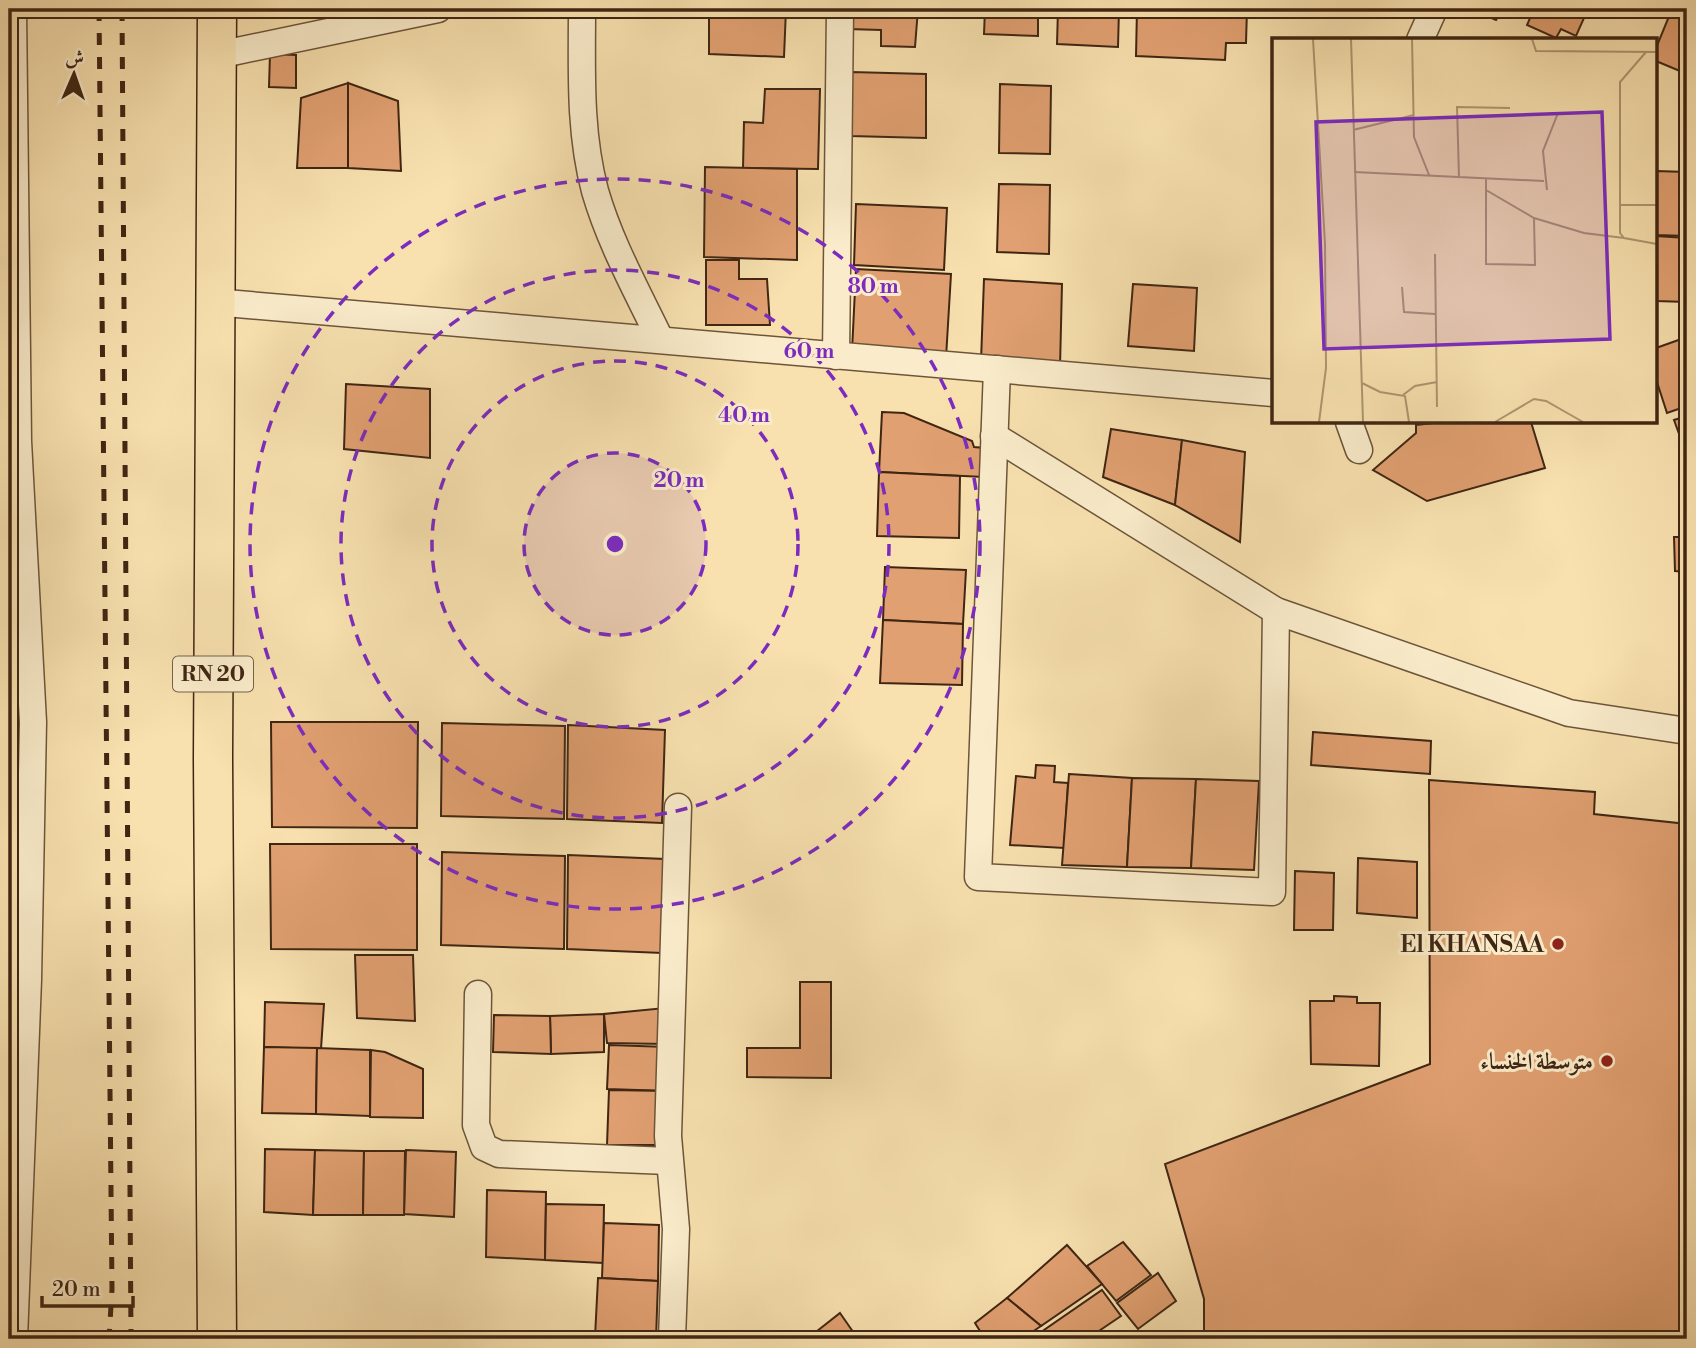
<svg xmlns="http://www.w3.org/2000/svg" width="1696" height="1348" viewBox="0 0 1696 1348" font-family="'Libre Bodoni',Amiri,serif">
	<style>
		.building { fill: #e1a071; stroke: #3f2613; stroke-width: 2 }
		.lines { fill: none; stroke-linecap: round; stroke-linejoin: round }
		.minor-casing { stroke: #6d553a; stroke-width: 29 }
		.primary-casing { stroke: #3f2613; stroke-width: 41 }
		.minor { stroke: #faeccb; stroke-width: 26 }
		.primary { stroke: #f8e1af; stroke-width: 38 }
		.rail { stroke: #3f2613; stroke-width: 5; stroke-dasharray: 12 12; stroke-linecap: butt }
		.ring { fill: none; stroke: #7b2cbf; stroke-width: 3.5; stroke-dasharray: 12 9 }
		.poi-dot { fill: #8f2418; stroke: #faeccb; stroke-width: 2.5 }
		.labels { text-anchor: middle; stroke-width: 6; stroke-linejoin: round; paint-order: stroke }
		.shield { fill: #faeccb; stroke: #77614a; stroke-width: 2 }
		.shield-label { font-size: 21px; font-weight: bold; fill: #3f2613 }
		.poi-label { font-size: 23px; font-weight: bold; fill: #3f2613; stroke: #faeccb; text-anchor: end }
		.inset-road { fill: none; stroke: #ae9671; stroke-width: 2 }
		.view { fill: #7b2cbf; fill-opacity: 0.15; stroke: #7b2cbf; stroke-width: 3.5 }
		.inset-edge { fill: none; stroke: #3f2613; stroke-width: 3.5 }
		.centre { fill: #7b2cbf; stroke: #faeccb; stroke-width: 3.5 }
		.ring-label { font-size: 21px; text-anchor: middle; font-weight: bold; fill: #7b2cbf; stroke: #faeccb; stroke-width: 6; stroke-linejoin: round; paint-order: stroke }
	</style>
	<rect width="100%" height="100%" fill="#f8e1af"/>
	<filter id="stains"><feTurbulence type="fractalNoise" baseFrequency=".00286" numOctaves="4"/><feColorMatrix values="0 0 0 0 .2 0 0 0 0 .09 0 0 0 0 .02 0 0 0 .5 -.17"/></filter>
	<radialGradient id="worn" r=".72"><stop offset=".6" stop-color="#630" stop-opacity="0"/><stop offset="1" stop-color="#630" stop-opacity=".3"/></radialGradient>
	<g class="building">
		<path d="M709,9H786L784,57L709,54Z"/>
		<path d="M849,9H918L915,47L881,46V30L848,29Z"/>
		<path d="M985,9H1038V36L984,34Z"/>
		<path d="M1058,9H1119L1118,47L1057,44Z"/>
		<path d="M1137,9H1247L1246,43H1226L1225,60L1136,56Z"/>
		<path d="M1167,9H1184L1183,17L1166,14Z"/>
		<path d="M1471,9H1503L1496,20Z"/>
		<path d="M1516,9H1588L1576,36L1561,29L1556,38L1527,25L1531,16Z"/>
		<path d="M1672,9H1687V74L1656,61V48Z"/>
		<path d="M270,54L296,55V88L269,87Z"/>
		<path d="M851,72L926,74V138L851,136Z"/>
		<path d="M348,83L398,101L401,171L348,168Z"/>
		<path d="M348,83V168H297L301,98Z"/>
		<path d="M1000,84L1051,86L1050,154L999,153Z"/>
		<path d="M765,89H820L818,169L743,168L744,122L763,123Z"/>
		<path d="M705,167L797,169V260L704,257Z"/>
		<path d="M1656,171L1687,172V236L1656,235Z"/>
		<path d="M999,184L1050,185L1049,254L997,252Z"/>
		<path d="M856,204L947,208L944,270L854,265Z"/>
		<path d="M1656,236L1687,238V302L1656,301Z"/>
		<path d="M706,260H739V279H767L770,325H706Z"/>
		<path d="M856,269L951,274L946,358L852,351Z"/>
		<path d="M984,279L1062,284L1060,367L981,361Z"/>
		<path d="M1133,284L1197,288L1194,351L1128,346Z"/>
		<path d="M1687,337V406L1667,413L1656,379V348Z"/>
		<path d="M346,384L430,389V458L344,449Z"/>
		<path d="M882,412L904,413L972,441L974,447L985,448L984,477L879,472Z"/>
		<path d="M1687,416V456L1674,420Z"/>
		<path d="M1442,422H1531L1545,468L1427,501L1373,470L1416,433V425Z"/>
		<path d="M1111,429L1182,440L1175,505L1103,477Z"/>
		<path d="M1182,440L1245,452L1240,542L1175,505Z"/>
		<path d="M879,472L960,476L959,538L877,536Z"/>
		<path d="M1685,530H1687V572L1675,571L1674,537H1684Z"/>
		<path d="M885,567L966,570L963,624L883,620Z"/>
		<path d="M883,620L963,624L962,685L880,683Z"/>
		<path d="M271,722H418L417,828L272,827Z"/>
		<path d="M442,723L565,726L564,819L441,816Z"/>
		<path d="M568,725L665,730L662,823L567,819Z"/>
		<path d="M1313,732L1431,741L1430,774L1311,765Z"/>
		<path d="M1036,765L1055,766L1054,782L1068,783L1064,848L1010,845L1016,776L1035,778Z"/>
		<path d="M1069,774L1132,778L1127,867L1062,865Z"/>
		<path d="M1132,778L1196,779L1191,868L1127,867Z"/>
		<path d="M1196,779L1259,781L1254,870L1191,868Z"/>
		<path d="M1429,780L1595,792L1594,814L1687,824V1339H1204V1299L1165,1164L1430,1064Z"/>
		<path d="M270,844H417V950L271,949Z"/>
		<path d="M442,852L565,856L564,949L441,945Z"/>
		<path d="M568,855L665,859L662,953L567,949Z"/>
		<path d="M1358,858L1417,862V918L1357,913Z"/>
		<path d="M1295,871L1334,873L1333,930H1294Z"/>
		<path d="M355,955H413L415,1021L357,1018Z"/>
		<path d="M800,982H831V1078L747,1077V1048H800Z"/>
		<path d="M1334,996L1357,997V1003H1380L1379,1066L1311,1064L1310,1001H1334Z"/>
		<path d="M265,1002L324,1004L321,1049L264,1047Z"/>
		<path d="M665,1008V1044L607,1043L604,1014Z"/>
		<path d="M604,1014V1052L551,1054L550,1016Z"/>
		<path d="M494,1015L550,1016L551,1054L493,1052Z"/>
		<path d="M609,1045L668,1047V1091L607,1089Z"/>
		<path d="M264,1047L317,1048L316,1114L262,1113Z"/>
		<path d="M317,1048L370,1050V1116L316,1114Z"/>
		<path d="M371,1050L385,1052L423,1069V1118L370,1117Z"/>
		<path d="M609,1090L667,1091L665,1145H607Z"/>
		<path d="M265,1149L315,1150L313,1215L264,1212Z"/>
		<path d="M315,1150L364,1151L363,1215H313Z"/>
		<path d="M406,1150L456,1152L454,1217L404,1214Z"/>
		<path d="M364,1151H405L404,1215H363Z"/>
		<path d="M487,1190L546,1192L545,1260L486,1257Z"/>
		<path d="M546,1204L604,1205L603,1263L545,1260Z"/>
		<path d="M604,1223L659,1225L658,1281L602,1278Z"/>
		<path d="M1123,1242L1151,1275L1116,1301L1087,1266Z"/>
		<path d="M1067,1245L1102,1284L1041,1326L1007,1298Z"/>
		<path d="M1158,1273L1176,1301L1138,1329L1117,1303Z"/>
		<path d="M598,1278L658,1281L656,1339L595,1337Z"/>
		<path d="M1102,1290L1121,1316L1087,1339H1031Z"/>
		<path d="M1007,1298L1041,1326L1022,1339H985L975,1323Z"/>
		<path d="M840,1313L858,1339H807Z"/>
	</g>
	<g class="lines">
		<defs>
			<g id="minor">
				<path d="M13,9L18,441L33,722L28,980L14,1339"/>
				<path d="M582,9C582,70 579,131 595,191C610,243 637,291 660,339"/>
				<path d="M1420,40L1434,9"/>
				<path d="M218,55L438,9"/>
				<path d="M214,302L1274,393"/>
				<path d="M836,356L840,9"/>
				<path d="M997,369L978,877L1272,892L1276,611"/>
				<path d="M1349,422L1359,450"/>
				<path d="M994,436L1276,611L1569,713L1687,731"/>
				<path d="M478,994L476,1125L484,1147L499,1154L668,1161"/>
				<path d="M672,1339L676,1229L668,1136L678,807"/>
			</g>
			<path id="primary" d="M217,1339L213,759L217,9"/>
		</defs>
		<use href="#minor" class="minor-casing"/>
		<use href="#primary" class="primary-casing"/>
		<use href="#minor" class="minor"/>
		<use href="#primary" class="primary"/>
		<g class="rail">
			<path d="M99,9L112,1289L109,1339"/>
			<path d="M122,9L131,1339"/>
		</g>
	</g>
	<circle cx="615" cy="544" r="91" fill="#7b2cbf" fill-opacity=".12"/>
	<g class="ring">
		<circle cx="615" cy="544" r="91"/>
		<circle cx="615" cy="544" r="183"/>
		<circle cx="615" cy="544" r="274"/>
		<circle cx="615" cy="544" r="365"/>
	</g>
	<g class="poi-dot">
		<circle cx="1558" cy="944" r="7"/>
		<circle cx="1607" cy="1061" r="7"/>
	</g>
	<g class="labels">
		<rect class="shield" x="173" y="656.5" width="80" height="35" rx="5"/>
		<g class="shield-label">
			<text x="213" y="681">RN 20</text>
		</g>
		<g class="poi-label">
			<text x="1544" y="952">El KHANSAA</text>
			<text x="1593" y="1069">متوسطة الخنساء</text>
		</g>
	</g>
	<g transform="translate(1272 38)">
		<rect width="385" height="385" fill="#f8e1af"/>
		<path class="inset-road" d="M41,1L53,206L54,330L47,384M79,1L91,384M140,1L142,99L157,137M260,1L264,13L385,14M374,14L348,44V195L352,200L385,206M81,92L142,77M82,134L272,143M187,139L185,69L238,70M214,140V226L263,227L262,180M214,152L262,180L312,195L352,200M275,152L271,113L286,75M348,167H385M163,216L165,369M130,249L132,274L163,276M90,345L108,354L133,358L137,384M131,357L143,348L165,344M223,384L262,361L274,363L311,384"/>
		<path class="view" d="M330,74L338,301L52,311L44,84Z"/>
		<rect width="385" height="385" class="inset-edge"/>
	</g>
	<circle cx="615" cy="544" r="10" class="centre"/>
	<g class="ring-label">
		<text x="873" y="293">80 m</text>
		<text x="809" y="358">60 m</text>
		<text x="744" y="422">40 m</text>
		<text x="679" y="487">20 m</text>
	</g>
	<rect width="1696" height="1348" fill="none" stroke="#f8e1af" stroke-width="35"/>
	<rect x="10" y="10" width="1675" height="1327" fill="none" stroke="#3f2613" stroke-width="3.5"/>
	<rect x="18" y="18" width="1661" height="1313" fill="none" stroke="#3f2613" stroke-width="2"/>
	<g transform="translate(74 74) rotate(2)" stroke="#faeccb" stroke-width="5" paint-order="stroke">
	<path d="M0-5L12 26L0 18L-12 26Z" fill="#3f2613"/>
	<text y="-10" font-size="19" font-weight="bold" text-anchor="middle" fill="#3f2613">ش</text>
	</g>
	<path d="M42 1296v10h91v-10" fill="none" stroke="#3f2613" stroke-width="3.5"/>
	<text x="52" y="1296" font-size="21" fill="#3f2613" stroke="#faeccb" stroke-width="5" paint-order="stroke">20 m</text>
	<rect width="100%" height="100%" filter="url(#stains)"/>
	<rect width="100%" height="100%" fill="url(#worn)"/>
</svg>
